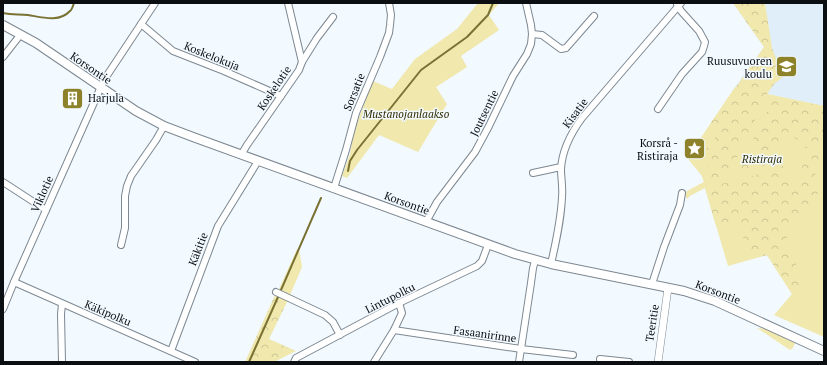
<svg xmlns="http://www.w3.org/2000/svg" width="827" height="365" viewBox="0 0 827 365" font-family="'PT Serif',serif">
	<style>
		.built { fill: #e0eefa }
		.green { fill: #f0e8ad }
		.forest { fill: url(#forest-crowns) }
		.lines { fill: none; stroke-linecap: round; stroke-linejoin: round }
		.stream { stroke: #7a7233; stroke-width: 2 }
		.minor-casing { stroke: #7d8891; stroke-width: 8 }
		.tertiary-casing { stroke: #7d8891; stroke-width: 8 }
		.secondary-casing { stroke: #7d8891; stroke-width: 10 }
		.minor { stroke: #fff; stroke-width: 6 }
		.tertiary { stroke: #fff; stroke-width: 7 }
		.secondary { stroke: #fff; stroke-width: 8 }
		.labels { text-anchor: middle; stroke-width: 3; stroke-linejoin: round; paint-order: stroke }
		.street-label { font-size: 11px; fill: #0b0f12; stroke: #f2f9ff }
		.poi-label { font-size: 11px; fill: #0b0f12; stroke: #f2f9ff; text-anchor: end }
		.park-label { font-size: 11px; font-style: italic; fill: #302b02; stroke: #f2f9ff }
	</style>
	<defs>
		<pattern id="forest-crowns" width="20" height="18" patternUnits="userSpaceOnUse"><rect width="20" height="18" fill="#f0e8ad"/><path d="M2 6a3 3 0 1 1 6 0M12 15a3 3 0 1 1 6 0" fill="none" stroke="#ccc694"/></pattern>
	</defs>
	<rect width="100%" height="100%" fill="#f2f9ff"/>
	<path class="built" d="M733,3H824V106L735,87L764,47Z"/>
	<g class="green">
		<path d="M478,3H499L489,15L499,30L461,56L467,67L436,87L447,104L418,152L379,135L347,178L342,176L350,154L354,131L358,120L373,81L392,89L415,59L457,29Z"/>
		<path d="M735,87L824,106V337L774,315L792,294L767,255L728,266L705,188L690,196L687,199L684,194L687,191L704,182L702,176L684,154L694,148Z"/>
		<path d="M297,249L299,250L302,267L290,295L279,289Z"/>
		<path d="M757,328L767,329L795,343L793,348L790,350Z"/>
	</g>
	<g class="forest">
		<path d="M733,3H765L772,48L783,77L774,84L767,94L752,127L736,160L731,177L720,181L704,182L702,176L709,166L702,152L716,141L710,124L764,47Z"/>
		<path d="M775,96L824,106V148L821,144L806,148C803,144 799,139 794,138C785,135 778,142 777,150C777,154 776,156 778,159L759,168L739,175L745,156Z"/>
		<path d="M818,150L824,152V156L819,160L814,166L818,192L815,203L804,208L792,227L781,250L795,257L798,277L802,295L792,294L767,255L752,259L737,222L716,226L705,188L750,177L782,165L789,177L796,182L804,177L802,167L806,156L808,153Z"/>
		<path d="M275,295L288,300L269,339L296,351L274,362H245Z"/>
	</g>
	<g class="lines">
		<g class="stream">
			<path d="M3,13C12,15 19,14 28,15C41,17 59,23 70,11C72,10 73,6 74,3"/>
			<path d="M348,171L350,161L357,150L421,70L467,37L488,15L493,3"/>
			<path d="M281,290L321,198"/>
			<path d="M249,362L278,297"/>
		</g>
		<defs>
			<g id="minor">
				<path d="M141,24L173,51L224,71L281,96"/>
				<path d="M532,34L542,35L561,49L566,48L594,16"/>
				<path d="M3,57L21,34"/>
				<path d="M302,62L317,38L333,17"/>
				<path d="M658,109L682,74L702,52L704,46L705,42L699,31L681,11L677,4"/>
				<path d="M241,155L247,145L299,70L302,62L288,3"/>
				<path d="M533,173L561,167"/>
				<path d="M3,182L46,210"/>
				<path d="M334,188L346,150L356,113L380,57L389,33L390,25L391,15L389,3"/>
				<path d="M426,222L437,202L475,152L489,126L513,76L527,54L531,44L532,34L531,25L526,3"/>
				<path d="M121,245L125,228V196L127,186L131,176L156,140L164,126"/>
				<path d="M551,264C556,242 561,220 562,197C563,188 561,178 561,169C562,150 571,133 582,118L681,3"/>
				<path d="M14,282L195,362"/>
				<path d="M652,284L664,247L680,205L682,193"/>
				<path d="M276,292L325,315L333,322L340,335"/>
				<path d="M3,309L14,282L104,80L155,3"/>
				<path d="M394,330L521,349L573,355"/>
				<path d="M171,351L218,226L258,161"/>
				<path d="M600,359L629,362"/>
				<path d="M62,362L61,314L62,304"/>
				<path d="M294,362L296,358L399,303L477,266L482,261L488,245"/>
				<path d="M374,362L394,330L402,313L399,303"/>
				<path d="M519,362L531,283L533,268L535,261"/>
			</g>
			<path id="tertiary" d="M658,362L668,288"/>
			<path id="secondary" d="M3,25L36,43L136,111L164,126L193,137L515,254L551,264L684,291L715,301L824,351"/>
		</defs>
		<use href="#minor" class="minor-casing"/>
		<use href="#tertiary" class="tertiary-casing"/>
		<use href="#secondary" class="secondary-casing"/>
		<use href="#minor" class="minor"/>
		<use href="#tertiary" class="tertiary"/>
		<use href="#secondary" class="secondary"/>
	</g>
	<defs>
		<symbol id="school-square" viewBox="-11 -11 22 22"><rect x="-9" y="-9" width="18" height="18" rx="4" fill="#8d8129" stroke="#f2f9ff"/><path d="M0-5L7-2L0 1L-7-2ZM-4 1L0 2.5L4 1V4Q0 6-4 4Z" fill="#fff"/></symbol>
		<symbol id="building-square" viewBox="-11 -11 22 22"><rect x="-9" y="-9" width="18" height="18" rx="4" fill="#8d8129" stroke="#f2f9ff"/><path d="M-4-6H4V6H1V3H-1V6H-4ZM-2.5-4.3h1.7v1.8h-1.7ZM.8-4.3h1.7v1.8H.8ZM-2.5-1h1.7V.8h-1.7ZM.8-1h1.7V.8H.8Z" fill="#fff"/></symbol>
		<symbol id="sight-square" viewBox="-11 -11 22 22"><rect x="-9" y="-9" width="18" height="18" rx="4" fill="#8d8129" stroke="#f2f9ff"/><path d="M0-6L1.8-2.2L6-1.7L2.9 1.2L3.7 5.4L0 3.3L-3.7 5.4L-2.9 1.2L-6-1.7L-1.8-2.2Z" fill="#fff"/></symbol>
	</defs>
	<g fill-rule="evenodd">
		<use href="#school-square" x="774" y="54" width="25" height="25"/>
		<use href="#building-square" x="60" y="86" width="25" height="25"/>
		<use href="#sight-square" x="682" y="136" width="25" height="25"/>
	</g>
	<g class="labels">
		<g class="street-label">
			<text transform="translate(212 56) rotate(22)" y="4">Koskelokuja</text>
			<text transform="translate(91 68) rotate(34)" y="4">Korsontie</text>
			<text transform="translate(274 88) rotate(-56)" y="4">Koskelotie</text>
			<text transform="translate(354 92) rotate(-68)" y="4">Sorsatie</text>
			<text transform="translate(484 113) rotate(-64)" y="4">Joutsentie</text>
			<text transform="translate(575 113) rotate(-54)" y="4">Kisatie</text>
			<text transform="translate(42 194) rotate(-66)" y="4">Viklotie</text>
			<text transform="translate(407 203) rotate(20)" y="4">Korsontie</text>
			<text transform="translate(198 249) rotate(-69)" y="4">Käkitie</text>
			<text transform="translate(718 292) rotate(21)" y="4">Korsontie</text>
			<text transform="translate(390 298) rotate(-27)" y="4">Lintupolku</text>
			<text transform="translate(108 313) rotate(23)" y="4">Käkipolku</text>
			<text transform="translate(652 323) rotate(-81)" y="4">Teeritie</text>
			<text transform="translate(485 334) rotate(8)" y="4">Fasaanirinne</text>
		</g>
		<g class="poi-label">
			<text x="772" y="65">Ruusuvuoren<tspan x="772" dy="13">koulu</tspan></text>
			<text x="88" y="102" text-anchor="start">Harjula</text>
			<text x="678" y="147">Korsrå -<tspan x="678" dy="13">Ristiraja</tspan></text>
		</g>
		<g class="park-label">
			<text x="406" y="118">Mustanojanlaakso</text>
			<text x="762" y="163">Ristiraja</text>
		</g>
	</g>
	<rect width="827" height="365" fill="none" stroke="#0b0f12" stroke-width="8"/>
</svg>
